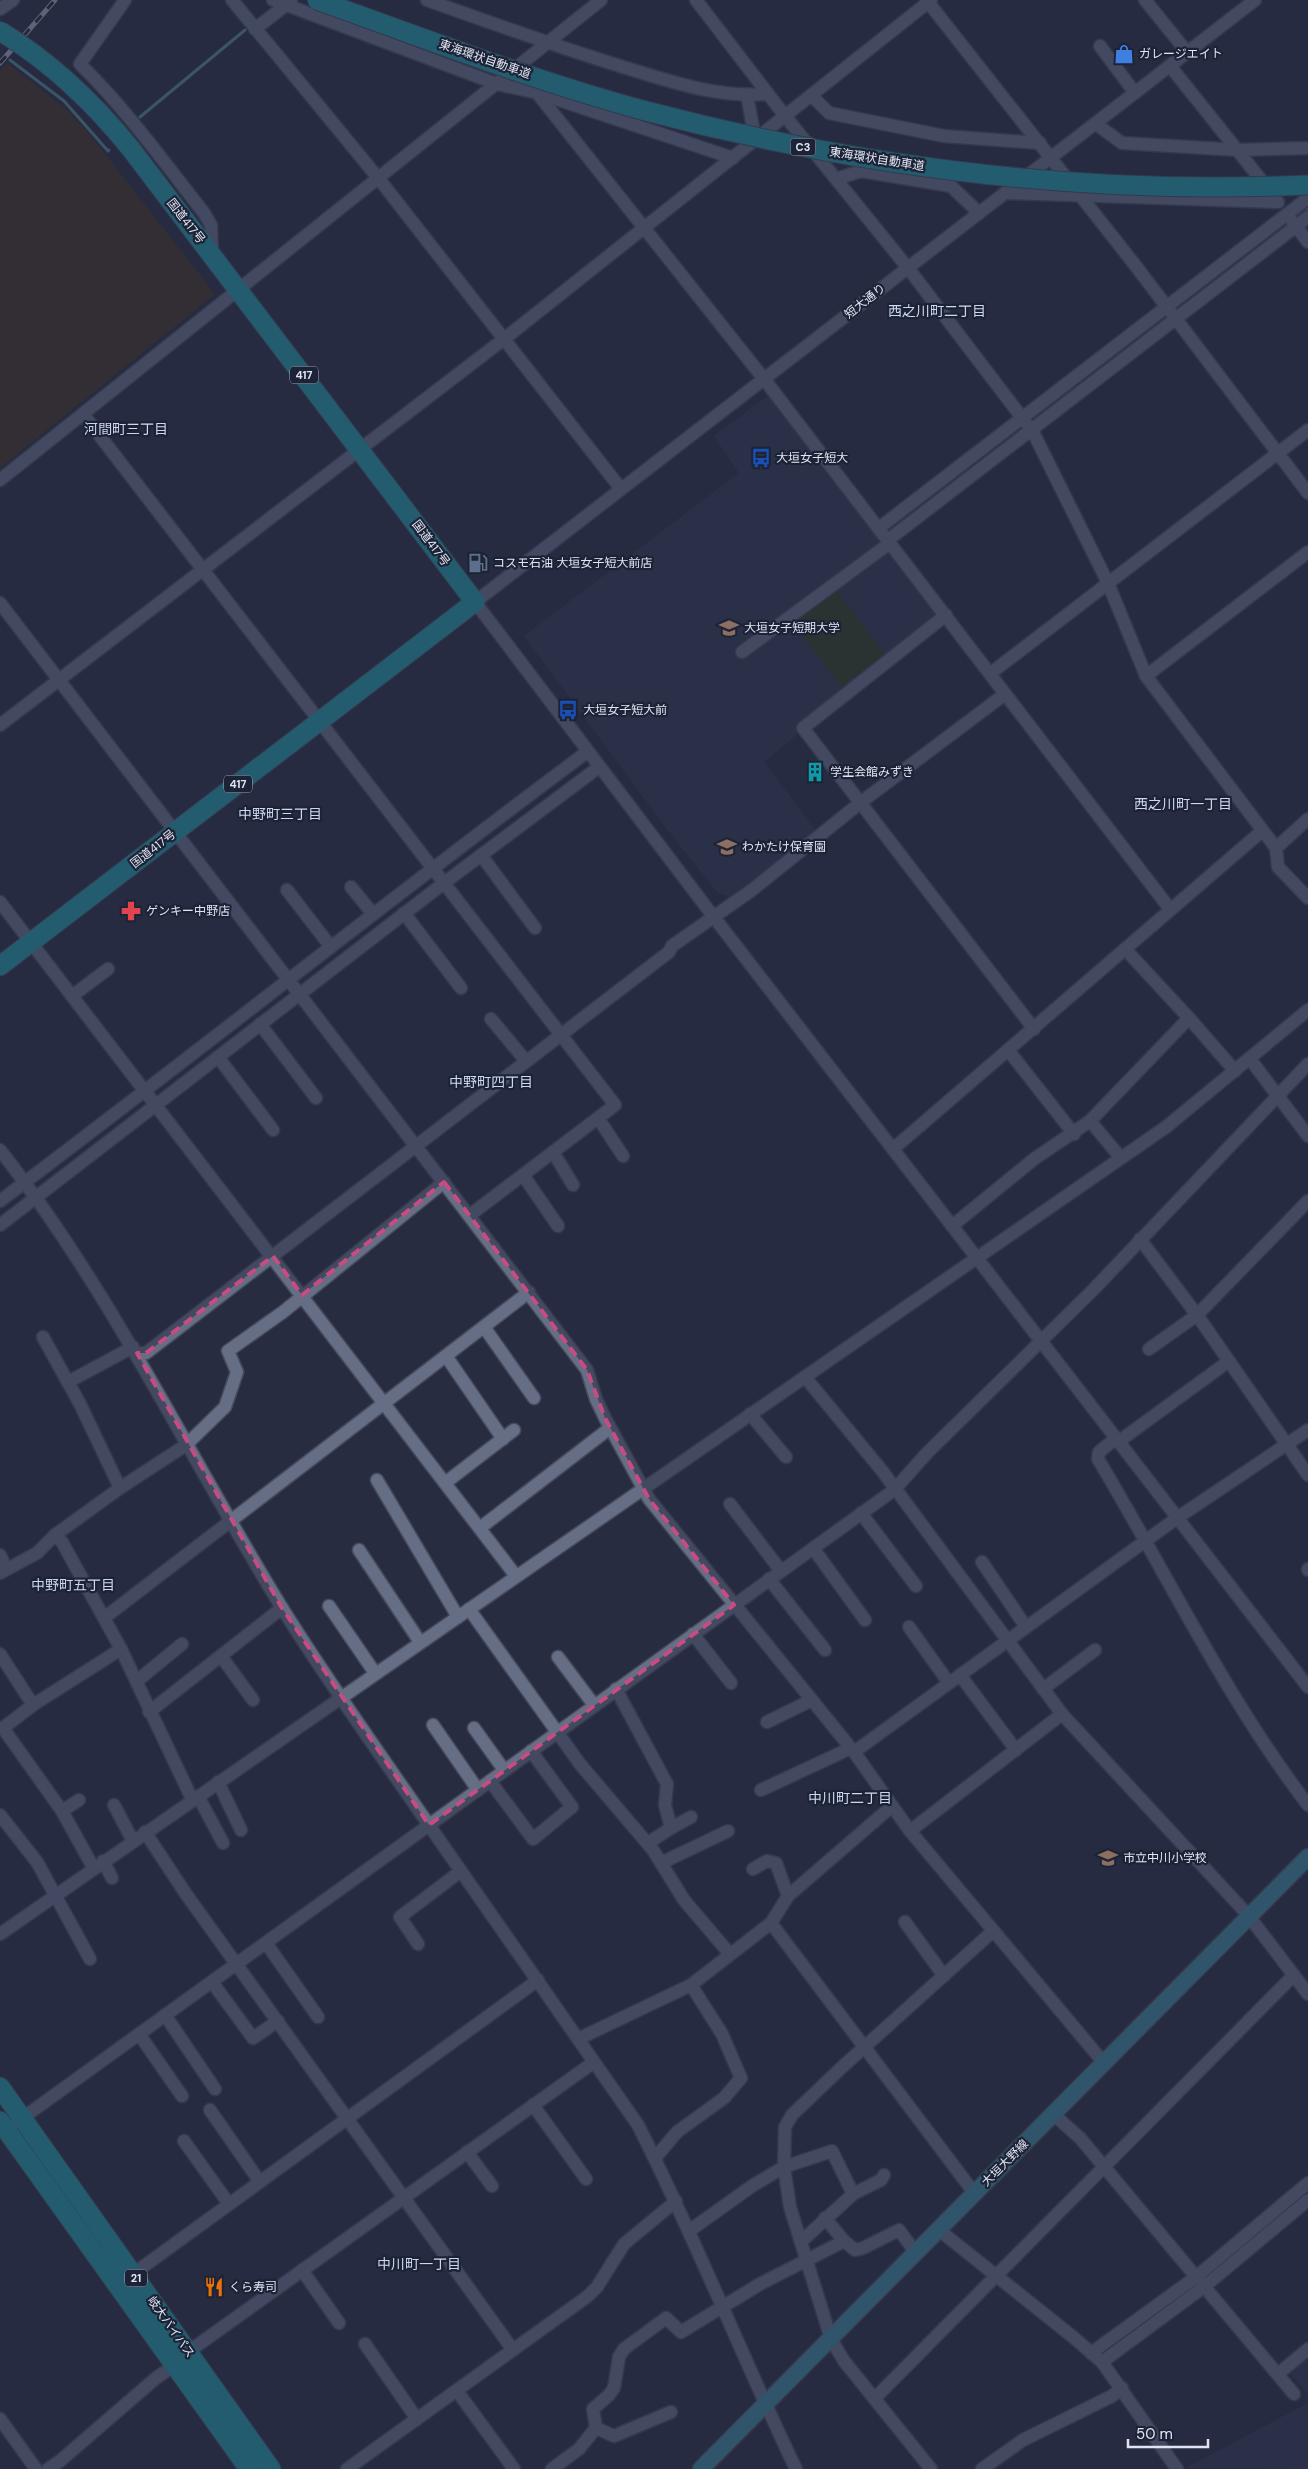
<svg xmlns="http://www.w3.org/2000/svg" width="1308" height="2469" viewBox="0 0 1308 2469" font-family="'DM Sans','Noto Sans JP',sans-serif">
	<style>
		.industrial { fill: #403224 }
		.built { fill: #303750 }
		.green { fill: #2d3f20 }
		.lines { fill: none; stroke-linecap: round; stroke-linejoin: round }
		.stream { stroke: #558892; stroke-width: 3 }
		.minor-casing { stroke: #464a5c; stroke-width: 15 }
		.major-casing { stroke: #464a5c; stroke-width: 19 }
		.highway-casing { stroke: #464a5c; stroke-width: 21 }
		.minor { stroke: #666e85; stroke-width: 12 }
		.major { stroke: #3d8699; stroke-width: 16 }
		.highway { stroke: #2196a7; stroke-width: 19 }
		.rail-casing { stroke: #a3a7b8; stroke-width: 5 }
		.rail { stroke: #1d2336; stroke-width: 3; stroke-dasharray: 9; stroke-linecap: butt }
		.highway-bridge-casing { stroke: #464a5c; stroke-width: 21; stroke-linecap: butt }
		.highway-bridge { stroke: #2196a7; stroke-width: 19 }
		.marked { fill: none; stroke: #ca4b81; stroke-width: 4; stroke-dasharray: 10 6; stroke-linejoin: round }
		.labels { text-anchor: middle; stroke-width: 4.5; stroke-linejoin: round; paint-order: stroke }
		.shield { fill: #1d2336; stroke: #a6abba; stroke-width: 1 }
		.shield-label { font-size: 11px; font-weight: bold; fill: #e1e5f3 }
		.poi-label { font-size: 12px; fill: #e1e5f3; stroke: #1d2336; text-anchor: start }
		.street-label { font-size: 12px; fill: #e1e5f3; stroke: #1d2336 }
		.neighbourhood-label { font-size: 14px; fill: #ced7f1; stroke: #1d2336 }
	</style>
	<rect width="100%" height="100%" fill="#272c41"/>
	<path class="industrial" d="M7,63L64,107L87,131L215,294L0,468V71Z"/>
	<g class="built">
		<path d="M770,394L938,610L934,620L796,726L800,732L764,762L817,832L731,897L718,893L670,833L524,636L739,473L714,436Z"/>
		<path d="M1308,2353V2394L1287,2370Z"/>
		<path d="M1308,2403V2469L1186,2468Z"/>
	</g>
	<path class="green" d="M834,587L885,654L841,687L790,620Z"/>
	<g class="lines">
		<g class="stream">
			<path d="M10,60L64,101L108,151L109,150"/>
			<path d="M140,117L245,30"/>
			<path d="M1299,216L1308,209"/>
		</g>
		<defs>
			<g id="minor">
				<path d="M125,0L80,64C126,109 164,162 204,213L211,225L212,255"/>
				<path d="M232,0L379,179L621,489"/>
				<path d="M273,0L497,84L538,93L733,158"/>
				<path d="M427,0C491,23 555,46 620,66C669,81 716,98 768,94"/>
				<path d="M696,0L785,116L908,268L1033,432L1108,583L1146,676L1276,848L1278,867L1308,898"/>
				<path d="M1145,0L1187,52"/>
				<path d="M1255,0L475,602L713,916L1308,1687"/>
				<path d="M928,2L1135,265L1308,493"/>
				<path d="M0,9L13,0"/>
				<path d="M255,29L291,1"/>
				<path d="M1100,46L1135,93"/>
				<path d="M1170,66L1270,191"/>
				<path d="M522,74L764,379L1170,909"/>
				<path d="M747,95L755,139"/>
				<path d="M811,95L829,113L944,136L1040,143"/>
				<path d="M1096,124L1122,143L1239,150L1308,148"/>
				<path d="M836,179L861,171L951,186L979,213"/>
				<path d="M1006,193L1278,202"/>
				<path d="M1292,221L1308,242"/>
				<path d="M83,414L615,1105L470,1215"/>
				<path d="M0,480L601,0"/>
				<path d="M879,528L1308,198"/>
				<path d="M888,540L1308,217"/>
				<path d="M0,603L587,1370L596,1399L605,1418L649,1499L854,1752L910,1831L1104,2063"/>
				<path d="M946,615L803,728L1034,1029"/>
				<path d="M742,652L890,543"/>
				<path d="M991,673L1308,430"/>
				<path d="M1146,676L1308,552"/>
				<path d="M0,725L504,339L931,0"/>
				<path d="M1276,848L1308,819"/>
				<path d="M481,855L535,928"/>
				<path d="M351,887L373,914"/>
				<path d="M287,890L331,947"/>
				<path d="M0,902L516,1576"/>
				<path d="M404,913L461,988"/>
				<path d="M1125,949L1189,1018"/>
				<path d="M72,996L108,969"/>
				<path d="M491,1019L526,1061"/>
				<path d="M260,1024L316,1098"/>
				<path d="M1008,1050L1074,1134"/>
				<path d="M218,1057L273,1130"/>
				<path d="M1250,1059L1308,1136"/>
				<path d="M598,1118L623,1156"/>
				<path d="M1090,1121L1189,1018L1235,1071"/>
				<path d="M893,1149L1262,831"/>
				<path d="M0,1150C111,1291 188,1455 282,1608C332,1688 387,1764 440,1841C506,1935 571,2030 638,2125C695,2237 741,2355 796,2469"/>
				<path d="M553,1152L573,1185"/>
				<path d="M523,1175L558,1226"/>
				<path d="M0,1201C197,1053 389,899 587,752"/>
				<path d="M0,1225L444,883L599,767"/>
				<path d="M952,1226L1034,1159L1090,1121L1121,1158"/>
				<path d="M1140,1239L1197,1315L1308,1475"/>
				<path d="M484,1327L534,1398"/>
				<path d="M43,1337L80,1404L120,1488"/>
				<path d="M1149,1349L1197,1315L1308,1201"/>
				<path d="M137,1353H146L669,952L672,946L752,890L860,803L1005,694"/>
				<path d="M446,1356L503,1439"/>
				<path d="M805,1377L883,1472L1062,1714L1248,1915L1308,1994"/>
				<path d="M68,1382L133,1347"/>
				<path d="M750,1414L786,1457"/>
				<path d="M1115,1439L1099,1452L1098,1459C1167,1574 1226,1698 1308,1805"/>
				<path d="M1118,1442L1229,1361"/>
				<path d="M377,1480L458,1617"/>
				<path d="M445,1483L514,1430"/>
				<path d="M730,1504L781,1571"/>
				<path d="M861,1513L916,1586"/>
				<path d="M480,1528L610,1428"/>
				<path d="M55,1535L62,1542L121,1649L192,1799"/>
				<path d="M813,1548L865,1620"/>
				<path d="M359,1550L420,1642"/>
				<path d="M0,1555L6,1568"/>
				<path d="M982,1562L1026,1627"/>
				<path d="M1308,1570V1569"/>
				<path d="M0,1573L37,1553L55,1535L120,1488L186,1445L225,1407L237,1372L228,1351L283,1312L444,1182"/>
				<path d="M769,1579L825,1650"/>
				<path d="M329,1606L375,1673"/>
				<path d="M469,1609L580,1764L653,1850L684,1900L729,1953"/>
				<path d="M104,1618L529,1292"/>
				<path d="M909,1627L949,1683"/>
				<path d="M693,1634L731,1683"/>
				<path d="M0,1654L33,1705"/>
				<path d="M221,1656L253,1700"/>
				<path d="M558,1657L594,1705"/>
				<path d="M960,1675L1016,1750"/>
				<path d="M137,1681L182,1644"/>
				<path d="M616,1689L667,1784L665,1805L671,1828L648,1843"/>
				<path d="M1043,1689L1095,1650"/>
				<path d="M149,1712L282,1608"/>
				<path d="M767,1722L812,1700"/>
				<path d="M433,1725L478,1790"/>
				<path d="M474,1728L504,1770"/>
				<path d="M854,1752L1177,1518L1308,1430"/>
				<path d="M490,1781L533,1839L572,1807L531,1751"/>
				<path d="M218,1782L241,1830"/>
				<path d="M761,1790L851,1748"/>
				<path d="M198,1796L223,1843"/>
				<path d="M114,1805L133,1841"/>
				<path d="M62,1811L79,1800"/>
				<path d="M0,1815L37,1862L90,1959"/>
				<path d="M671,1828L691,1817"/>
				<path d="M910,1831L1062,1714"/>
				<path d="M145,1832L186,1894L513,2350"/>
				<path d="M103,1861L112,1878"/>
				<path d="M661,1863L728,1831"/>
				<path d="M93,1867L62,1811L3,1728L33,1705L121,1649"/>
				<path d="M753,1869L767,1861L776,1863L788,1896"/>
				<path d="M905,1922L944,1976"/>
				<path d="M771,1923L975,2194"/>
				<path d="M0,1934L1166,1127L1308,1010"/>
				<path d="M266,1943L318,2017"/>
				<path d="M418,1944L400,1917L461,1871"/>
				<path d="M212,1982L253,2038L278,2021"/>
				<path d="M165,2015L215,2089"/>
				<path d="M139,2034L182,2096"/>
				<path d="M578,2039L691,1985L771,1923L788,1896L891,1807"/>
				<path d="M533,2105L586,2179"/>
				<path d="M210,2110L260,2182"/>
				<path d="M1053,2114L1080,2138L1294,2394"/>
				<path d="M17,2122L894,1490L927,1453L1093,1290L1308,1064"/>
				<path d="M184,2141L229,2204"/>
				<path d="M467,2152L492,2186"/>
				<path d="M655,2158L677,2132L724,2098L741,2078L722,2034L691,1985"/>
				<path d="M853,2194L881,2180L884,2175"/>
				<path d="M825,2218L844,2241"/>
				<path d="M939,2230L1073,2337L1102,2362L1177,2469"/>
				<path d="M689,2231L752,2186L784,2167L832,2151L853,2194L805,2238L800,2240"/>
				<path d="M302,2270L339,2323"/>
				<path d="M133,2274L538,1980"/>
				<path d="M365,2344L417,2419"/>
				<path d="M188,2352L594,2062"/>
				<path d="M1091,2353L1196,2277L1308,2183"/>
				<path d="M1102,2362L1205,2286L1308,2200"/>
				<path d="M1278,2374L1308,2349"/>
				<path d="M457,2391L514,2469"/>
				<path d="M875,2398L1294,1975"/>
				<path d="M0,2419L36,2469"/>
				<path d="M596,2428L614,2436L671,2412"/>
				<path d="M48,2469L60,2461L156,2378L175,2365"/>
				<path d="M347,2469L588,2296L597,2287L624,2244L676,2201"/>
				<path d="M552,2469L579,2449L596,2428L593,2409L609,2395L614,2388L619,2357L624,2349L666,2318L681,2332L760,2284L844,2241L855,2250L863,2248L899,2230L916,2253"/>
				<path d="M931,2469L844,2361L831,2339L790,2207L784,2167L785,2127L792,2115L840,2069L992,1932"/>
				<path d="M982,2469L1023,2440L1112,2396L1122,2388"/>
			</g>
			<path id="major" d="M701,2469L1308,1857"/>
			<g id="highway">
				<path d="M0,966L475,602L131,149"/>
				<path d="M0,2087L271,2469"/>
				<path d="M0,2121L249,2469"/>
			</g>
		</defs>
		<use href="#minor" class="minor-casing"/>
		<use href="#major" class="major-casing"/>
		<use href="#highway" class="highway-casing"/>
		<use href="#minor" class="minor"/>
		<use href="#major" class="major"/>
		<use href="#highway" class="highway"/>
		<defs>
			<path id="rail" d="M0,63L55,0"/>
		</defs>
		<use href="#rail" class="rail-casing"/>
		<use href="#rail" class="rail"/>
		<defs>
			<g id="highway-bridge">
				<path d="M317,0C426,39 535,81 646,111C863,168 1084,195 1308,185"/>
				<path d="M0,31C51,62 94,103 131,149"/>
			</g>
		</defs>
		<use href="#highway-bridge" class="highway-bridge-casing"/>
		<use href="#highway-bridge" class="highway-bridge"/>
	</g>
	<path d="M0 0H1308V2469H0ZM444,1182L587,1370L605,1418L649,1499L734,1605L429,1825L282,1608L137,1353H146L273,1256L302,1295Z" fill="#272c41" fill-opacity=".55" fill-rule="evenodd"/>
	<path class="marked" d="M444,1182L587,1370L605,1418L649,1499L734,1605L429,1825L282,1608L137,1353H146L273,1256L302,1295Z"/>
	<defs>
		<symbol id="shop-bare" viewBox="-9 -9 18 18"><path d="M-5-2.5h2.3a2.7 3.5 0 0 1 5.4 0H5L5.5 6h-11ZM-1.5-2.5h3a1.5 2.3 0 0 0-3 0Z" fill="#3f7fe0" stroke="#1d2336" stroke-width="2.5" paint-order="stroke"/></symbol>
		<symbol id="bus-bare" viewBox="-9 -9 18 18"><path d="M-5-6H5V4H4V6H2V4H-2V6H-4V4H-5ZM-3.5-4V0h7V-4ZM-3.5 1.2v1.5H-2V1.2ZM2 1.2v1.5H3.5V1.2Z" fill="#1a4fb4" stroke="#1d2336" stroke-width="2.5" paint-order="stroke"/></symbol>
		<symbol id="fuel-bare" viewBox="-9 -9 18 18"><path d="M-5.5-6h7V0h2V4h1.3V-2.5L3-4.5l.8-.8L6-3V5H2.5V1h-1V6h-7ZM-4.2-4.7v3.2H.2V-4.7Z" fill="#5c6f8a" stroke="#1d2336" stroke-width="2.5" paint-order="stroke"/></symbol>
		<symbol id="university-bare" viewBox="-9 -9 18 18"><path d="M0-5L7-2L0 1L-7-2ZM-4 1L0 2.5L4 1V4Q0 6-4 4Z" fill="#8d6e63" stroke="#1d2336" stroke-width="2.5" paint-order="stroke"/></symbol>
		<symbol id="building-bare" viewBox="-9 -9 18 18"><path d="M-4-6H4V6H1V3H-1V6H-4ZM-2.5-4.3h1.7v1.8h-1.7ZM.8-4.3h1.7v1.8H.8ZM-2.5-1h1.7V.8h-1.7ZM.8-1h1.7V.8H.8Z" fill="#0f9aa8" stroke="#1d2336" stroke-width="2.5" paint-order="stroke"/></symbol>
		<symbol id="school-bare" viewBox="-9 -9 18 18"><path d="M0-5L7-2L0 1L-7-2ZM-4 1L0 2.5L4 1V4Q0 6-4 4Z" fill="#8d6e63" stroke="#1d2336" stroke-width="2.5" paint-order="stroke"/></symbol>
		<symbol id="pharmacy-bare" viewBox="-9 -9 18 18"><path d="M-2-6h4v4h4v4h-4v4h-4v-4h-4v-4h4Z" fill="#e0444e" stroke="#1d2336" stroke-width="2.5" paint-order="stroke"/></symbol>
		<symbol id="restaurant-bare" viewBox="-9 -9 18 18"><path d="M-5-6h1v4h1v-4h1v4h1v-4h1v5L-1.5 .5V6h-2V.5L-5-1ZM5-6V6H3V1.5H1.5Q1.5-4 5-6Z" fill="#e8710a" stroke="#1d2336" stroke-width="2.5" paint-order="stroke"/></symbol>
	</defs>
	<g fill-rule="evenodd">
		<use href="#shop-bare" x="1110" y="40" width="28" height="28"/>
		<use href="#bus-bare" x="747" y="444" width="28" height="28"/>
		<use href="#fuel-bare" x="464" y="549" width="28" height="28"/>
		<use href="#university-bare" x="715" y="614" width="28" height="28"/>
		<use href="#bus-bare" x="554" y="696" width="28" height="28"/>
		<use href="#building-bare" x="801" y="758" width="28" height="28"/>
		<use href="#school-bare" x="713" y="833" width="28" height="28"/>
		<use href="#pharmacy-bare" x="117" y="897" width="28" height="28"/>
		<use href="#school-bare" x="1094" y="1844" width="28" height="28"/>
		<use href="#restaurant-bare" x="200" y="2273" width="28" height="28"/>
	</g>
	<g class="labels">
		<g class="shield">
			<rect x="790.5" y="138.5" width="25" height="17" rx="4"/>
			<rect x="290" y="366.5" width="28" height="17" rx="4"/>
			<rect x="224" y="775.5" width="28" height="17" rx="4"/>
			<rect x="125" y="2269.5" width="22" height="17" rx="4"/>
		</g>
		<g class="shield-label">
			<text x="803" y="151">C3</text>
			<text x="304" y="379">417</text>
			<text x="238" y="788">417</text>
			<text x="136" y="2282">21</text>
		</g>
		<g class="poi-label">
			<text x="1139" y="58">ガレージエイト</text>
			<text x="776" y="462">大垣女子短大</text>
			<text x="493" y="567">コスモ石油 大垣女子短大前店</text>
			<text x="744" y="632">大垣女子短期大学</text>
			<text x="583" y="714">大垣女子短大前</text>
			<text x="830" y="776">学生会館みずき</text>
			<text x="742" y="851">わかたけ保育園</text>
			<text x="146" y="915">ゲンキー中野店</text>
			<text x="1123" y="1862">市立中川小学校</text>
			<text x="229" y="2291">くら寿司</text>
		</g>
		<g class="street-label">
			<text transform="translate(485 59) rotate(19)" y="4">東海環状自動車道</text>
			<text transform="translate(877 159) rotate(9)" y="4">東海環状自動車道</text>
			<text transform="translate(186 221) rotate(52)" y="4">国道417号</text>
			<text transform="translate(865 301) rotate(-38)" y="4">短大通り</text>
			<text transform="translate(431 543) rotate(53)" y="4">国道417号</text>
			<text transform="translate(153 849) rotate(-38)" y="4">国道417号</text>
			<text transform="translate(1005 2163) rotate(-45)" y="4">大垣大野線</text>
			<text transform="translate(171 2327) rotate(55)" y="4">岐大バイパス</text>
		</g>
		<g class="neighbourhood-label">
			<text x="937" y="316">西之川町二丁目</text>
			<text x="126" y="434">河間町三丁目</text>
			<text x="1183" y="809">西之川町一丁目</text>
			<text x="280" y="819">中野町三丁目</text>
			<text x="491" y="1087">中野町四丁目</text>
			<text x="73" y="1590">中野町五丁目</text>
			<text x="850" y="1803">中川町二丁目</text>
			<text x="419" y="2269">中川町一丁目</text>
		</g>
	</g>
	<path d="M1128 2439v8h80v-8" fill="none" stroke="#e1e5f3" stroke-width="2.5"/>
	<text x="1136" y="2439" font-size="15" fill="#e1e5f3" stroke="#1d2336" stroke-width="4" paint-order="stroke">50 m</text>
</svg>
